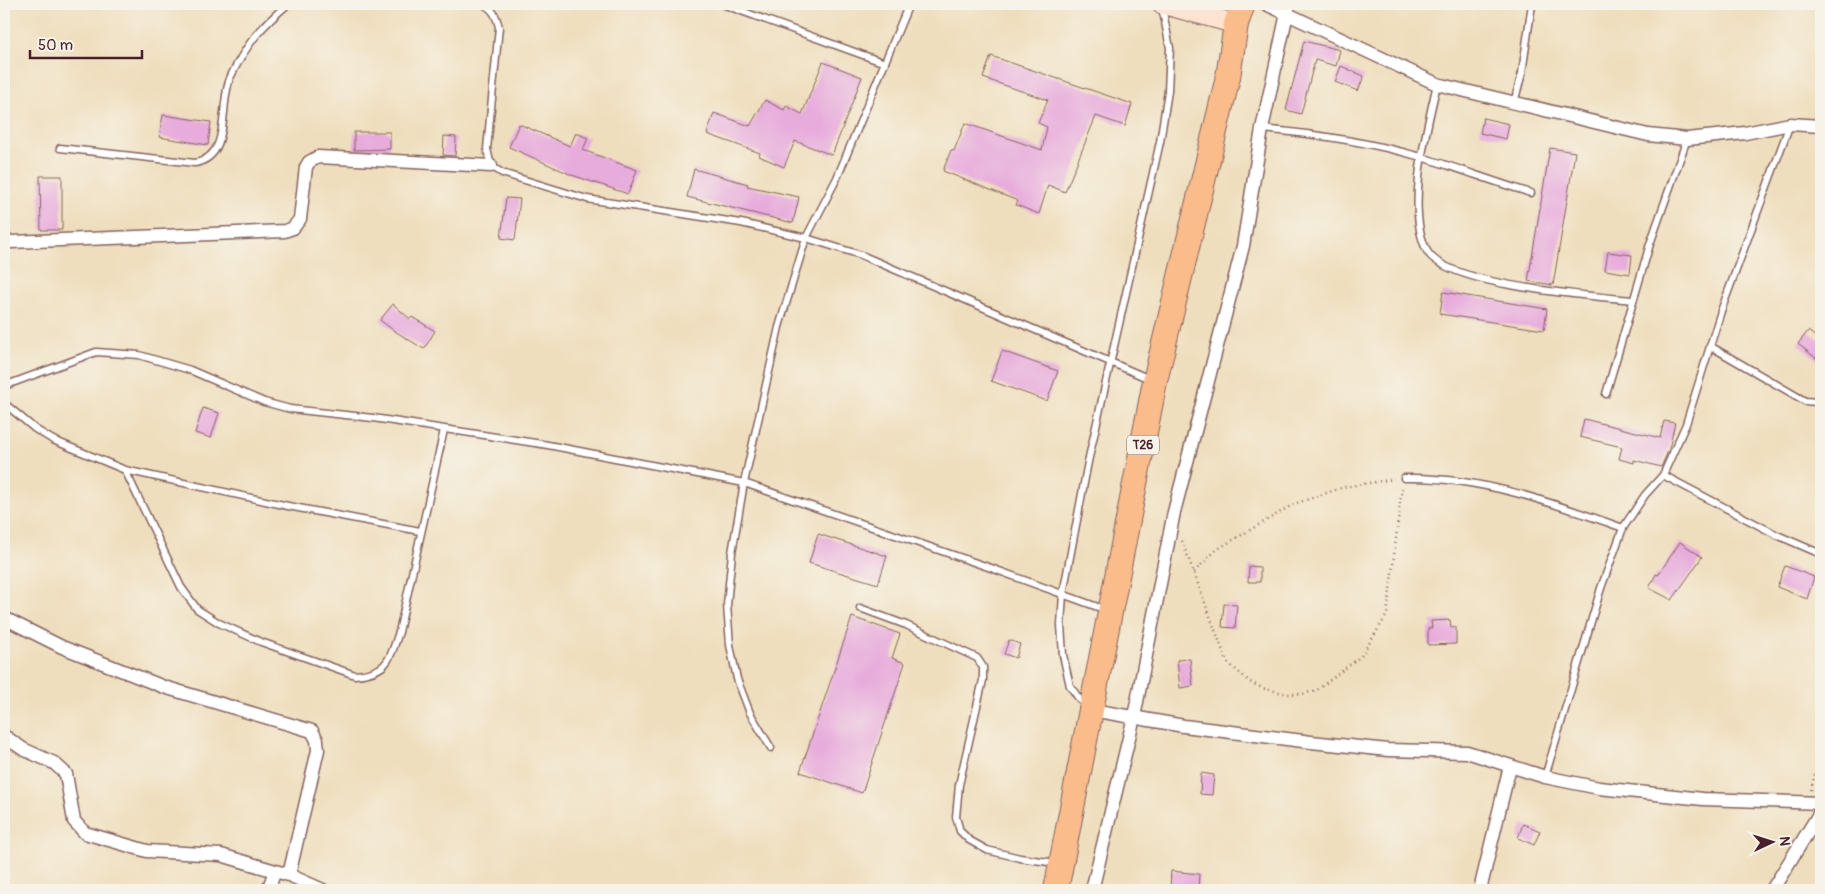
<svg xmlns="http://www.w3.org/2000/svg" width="1825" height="894" viewBox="0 0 1825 894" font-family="Pangolin,sans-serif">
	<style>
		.building { fill: #e7abdc }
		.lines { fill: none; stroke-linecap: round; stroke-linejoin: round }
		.lane-casing { stroke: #84625e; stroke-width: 9 }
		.street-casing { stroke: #84625e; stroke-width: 15 }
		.secondary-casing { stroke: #84625e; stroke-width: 21 }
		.highway-casing { stroke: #84625e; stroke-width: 26 }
		.path { stroke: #84625e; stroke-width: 2.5; stroke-dasharray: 1 4; stroke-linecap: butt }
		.lane { stroke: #fff; stroke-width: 6 }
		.street { stroke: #fff; stroke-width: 12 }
		.secondary { stroke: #fde4d1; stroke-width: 19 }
		.highway { stroke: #fabc8b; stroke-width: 24 }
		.labels { text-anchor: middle; stroke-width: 4.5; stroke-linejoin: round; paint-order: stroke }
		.shield { fill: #f7f3e8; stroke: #7e5f64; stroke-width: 1 }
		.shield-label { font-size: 12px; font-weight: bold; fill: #4a1f2b }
	</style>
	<rect width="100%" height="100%" fill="#f7f3e8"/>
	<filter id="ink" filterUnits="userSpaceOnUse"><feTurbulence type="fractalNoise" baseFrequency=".02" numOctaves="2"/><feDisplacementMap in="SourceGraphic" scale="10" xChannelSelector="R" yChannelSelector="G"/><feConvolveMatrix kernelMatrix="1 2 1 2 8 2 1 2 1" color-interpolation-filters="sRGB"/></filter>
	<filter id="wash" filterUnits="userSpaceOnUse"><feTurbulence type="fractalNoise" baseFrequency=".0096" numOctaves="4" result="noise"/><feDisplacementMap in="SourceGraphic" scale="20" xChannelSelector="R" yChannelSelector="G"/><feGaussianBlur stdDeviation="1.12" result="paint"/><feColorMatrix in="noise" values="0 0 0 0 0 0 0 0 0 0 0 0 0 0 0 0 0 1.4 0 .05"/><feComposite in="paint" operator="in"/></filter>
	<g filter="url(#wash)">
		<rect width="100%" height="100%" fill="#efdebd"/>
		<g id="blocks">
			<g class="building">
				<path d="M1304,41L1340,50L1336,66L1315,60L1301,114L1286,110Z"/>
				<path d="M991,56L1132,104L1125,126L1096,116L1065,192L1048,185L1039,214L1016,205L1018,201L943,171L951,150L954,151L965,123L1042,150L1047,127L1038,123L1048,100L983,78Z"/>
				<path d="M823,62L862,77L832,155L795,141L784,167L759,156L760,153L707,134L714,113L750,126L765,100L784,110L786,106L802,114Z"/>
				<path d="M1341,66L1364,76L1358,91L1335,82Z"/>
				<path d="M163,115L211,122L208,145L159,137Z"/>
				<path d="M1483,118L1509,124L1506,139L1480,133Z"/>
				<path d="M519,124L570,146L576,133L588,138L583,150L637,170L628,194L572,175L509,147Z"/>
				<path d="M354,132H390V149L354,150Z"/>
				<path d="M444,136L456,137L455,156L443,155Z"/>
				<path d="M1550,148L1575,152L1553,285L1528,281Z"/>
				<path d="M694,169L748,184L747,186L799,197L793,223L687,197Z"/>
				<path d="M40,176H62V230H41Z"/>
				<path d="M506,198L520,199L515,240L501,238Z"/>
				<path d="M1608,252L1632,255L1630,274L1605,270Z"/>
				<path d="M1443,292L1547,309L1544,330L1440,314Z"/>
				<path d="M393,304L410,319L412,317L435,331L424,349L393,330L380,320Z"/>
				<path d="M1808,331L1821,341V362L1798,344Z"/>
				<path d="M1002,351L1058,371L1047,401L991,381Z"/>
				<path d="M203,408L219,413L211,438L195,433Z"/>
				<path d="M1584,419L1660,438L1664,421L1675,423L1669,449L1661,467L1634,460V463L1619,459L1622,447L1580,437Z"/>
				<path d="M818,534L887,556L878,584L809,563Z"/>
				<path d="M1680,542L1702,557L1672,600L1649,588L1656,574L1658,575Z"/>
				<path d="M1249,566L1260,567V582H1248Z"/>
				<path d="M1785,566L1814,577L1807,599L1777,587Z"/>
				<path d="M1224,604L1237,605L1235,628L1222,627Z"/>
				<path d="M852,617L900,634L892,658L905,663L862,793L800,772Z"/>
				<path d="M1450,620L1451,628L1456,627V644L1428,645V628H1432L1431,621Z"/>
				<path d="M1009,640L1020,644L1016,658L1004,654Z"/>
				<path d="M1190,659L1193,686L1180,688L1177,660Z"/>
				<path d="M1201,773L1214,775L1212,795L1200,794Z"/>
				<path d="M1523,824L1540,831L1534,845L1518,838Z"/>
				<path d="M1171,871L1199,874L1198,890H1170Z"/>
			</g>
		</g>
	</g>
	<g filter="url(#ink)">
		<use href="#blocks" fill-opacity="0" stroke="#84625e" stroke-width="1"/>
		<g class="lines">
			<defs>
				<g id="lane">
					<path d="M483,4C493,9 496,15 499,27L487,149L491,166L502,173L587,199L741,223L806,238L861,255L1152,380"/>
					<path d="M722,4L885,63"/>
					<path d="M1437,84C1427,128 1405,209 1427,251C1446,286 1594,296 1633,300"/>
					<path d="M1514,103L1522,73L1532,4"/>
					<path d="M1262,129C1316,134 1370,142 1421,157C1458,168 1494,182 1531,193"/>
					<path d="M60,148L195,163C233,156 218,103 231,76C247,43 261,27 288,4"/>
					<path d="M1710,346L1805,401L1817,402L1821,400"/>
					<path d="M4,386L96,352L139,355L190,370L264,402L290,409L373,418L548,445L744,483L991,568L1106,610"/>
					<path d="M1606,394L1650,244L1687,139"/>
					<path d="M4,403L35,429L53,440L125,470L288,506L420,531"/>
					<path d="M125,470L181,587L197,609L219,623L261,642L355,675C388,672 389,661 399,632L444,430"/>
					<path d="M1663,475L1777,535L1821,554"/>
					<path d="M1404,478C1480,476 1553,503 1623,528"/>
					<path d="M860,608L906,625L977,658L983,667V680L959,785L956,817L960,831L969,840L987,850L1020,858L1056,863"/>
					<path d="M1087,706L1080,700L1070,686L1063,655L1061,625L1063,594L1088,462L1160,142L1168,91L1170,48L1162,7"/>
					<path d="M771,748L750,713L737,679L730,645L727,605L732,553L744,483L779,327L806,238L837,178L909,4"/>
					<path d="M1545,777L1601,588L1623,528L1645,495L1663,475L1686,424L1721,311L1790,124"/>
				</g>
				<g id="street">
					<path d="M1266,4L1437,84L1648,135L1687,139L1745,133L1790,124L1821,126"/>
					<path d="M4,240L11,242L285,231L293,228L300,219L306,167L309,162L318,157L491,166"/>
					<path d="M4,618L62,647L164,687L312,731L317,740L318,750L289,875"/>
					<path d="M1092,710L1184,726L1311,742L1388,750L1467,752L1545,777L1599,788L1703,799L1821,803"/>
					<path d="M4,736L23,749L54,763L66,774L74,821L85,833L147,851L221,855L289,875L323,890"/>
					<path d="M268,890L275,871"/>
					<path d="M1092,890L1134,717L1174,512L1243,246L1262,129L1289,4"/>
					<path d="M1480,890L1510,766"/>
					<path d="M1772,890L1821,811"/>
				</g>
				<path id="secondary" d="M1162,4L1236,24"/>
				<path id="highway" d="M1056,890L1155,381L1228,77L1236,24L1243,4"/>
			</defs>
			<use href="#lane" class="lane-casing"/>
			<use href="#street" class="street-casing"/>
			<use href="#secondary" class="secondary-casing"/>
			<use href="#highway" class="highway-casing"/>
			<g class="path">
				<path d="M1182,541L1227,662L1250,682L1262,688L1287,694H1303L1317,690L1361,656L1387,615L1402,488"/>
				<path d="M1194,572L1216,550L1294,504L1344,487L1394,479"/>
				<path d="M1811,790L1821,749"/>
			</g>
			<use href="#lane" class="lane"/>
			<use href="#street" class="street"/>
			<use href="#secondary" class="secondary"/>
			<use href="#highway" class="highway"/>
		</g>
	</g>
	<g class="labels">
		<rect class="shield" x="1127" y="435.5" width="32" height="19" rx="4"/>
		<g class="shield-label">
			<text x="1143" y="449">T26</text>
		</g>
	</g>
	<rect width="1825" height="894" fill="none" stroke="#f7f3e8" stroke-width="20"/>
	<g transform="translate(1772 842) rotate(86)" stroke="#f7f3e8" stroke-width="4" paint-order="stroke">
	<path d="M0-4L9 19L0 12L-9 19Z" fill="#4a1f2b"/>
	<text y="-8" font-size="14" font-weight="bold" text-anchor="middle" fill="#4a1f2b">N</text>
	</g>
	<path d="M30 50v8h112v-8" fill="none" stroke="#4a1f2b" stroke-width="2.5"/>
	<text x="38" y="50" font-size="15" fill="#4a1f2b" stroke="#f7f3e8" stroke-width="4" paint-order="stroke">50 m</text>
</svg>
